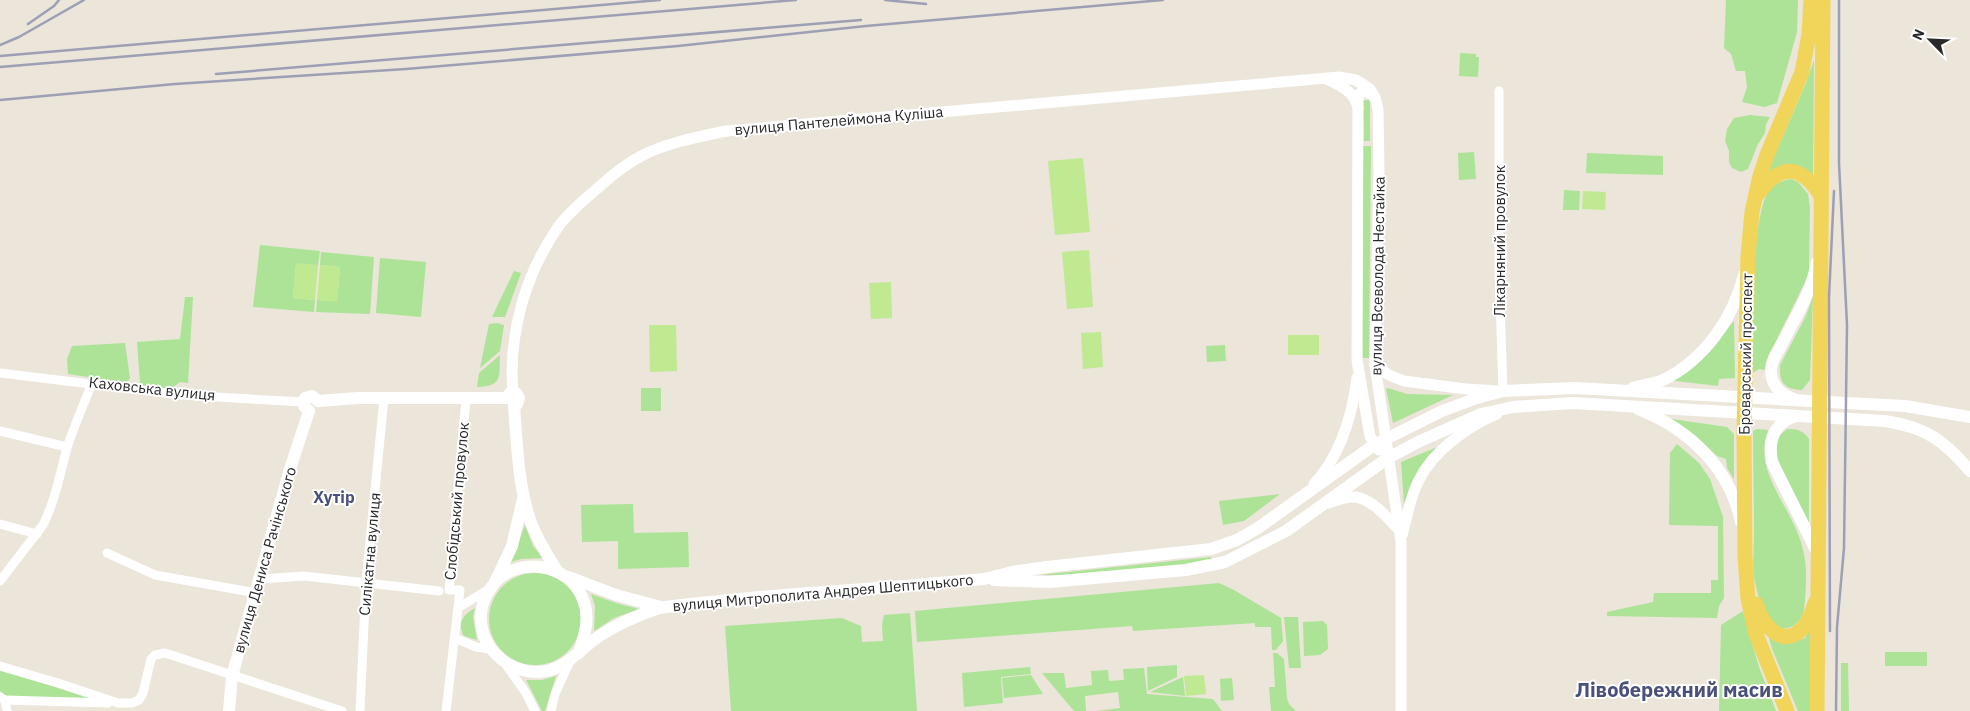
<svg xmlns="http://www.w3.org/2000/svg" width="1970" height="711" viewBox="0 0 1970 711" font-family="'IBM Plex Sans',sans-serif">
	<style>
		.green { fill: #ace396 }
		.pitch { fill: #c0ea92 }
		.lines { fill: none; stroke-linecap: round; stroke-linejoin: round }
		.minor { stroke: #fff; stroke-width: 9 }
		.tertiary { stroke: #fff; stroke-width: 11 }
		.secondary { stroke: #fff; stroke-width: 12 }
		.primary { stroke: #f1d55a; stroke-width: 15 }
		.rail { stroke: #9d9fb4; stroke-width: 2.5 }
		.labels { text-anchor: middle; stroke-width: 4; stroke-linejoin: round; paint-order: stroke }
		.street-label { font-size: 15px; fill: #292929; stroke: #fff }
		.neighbourhood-label { font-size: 16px; font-weight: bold; fill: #49507a; stroke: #fff }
		.district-label { font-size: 20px; font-weight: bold; fill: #49507a; stroke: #fff }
	</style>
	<rect width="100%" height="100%" fill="#ebe5da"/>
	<g class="green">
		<path d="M1726,0H1798L1797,32L1777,103L1764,107L1742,102L1747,87L1745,71H1736L1731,54L1724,48Z"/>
		<path d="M1460,53L1476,54V57H1479L1478,77L1459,76Z"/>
		<path d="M1814,60L1813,176L1767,173L1806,83Z"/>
		<path d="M1366,100H1369L1370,103V141H1364L1363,101Z"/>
		<path d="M1750,115L1770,117L1766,124L1765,133L1758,144L1748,169L1741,172L1732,168L1729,162V151L1725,141L1727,129L1734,118Z"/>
		<path d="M1363,146H1371L1369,358H1363L1362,340Z"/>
		<path d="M1474,152L1476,179L1459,180L1458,153Z"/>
		<path d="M1587,153L1663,156V175L1586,173Z"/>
		<path d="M1791,179L1798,182L1808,194L1810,208L1809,269L1808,276L1769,355L1766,370L1759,369L1751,374C1752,341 1751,213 1769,191C1775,184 1782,180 1791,179Z"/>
		<path d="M1564,190L1580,191L1579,210H1563Z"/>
		<path d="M260,245L320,251L318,265L296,264L293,298L315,300L314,312L253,307Z"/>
		<path d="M321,252L374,257L370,314L316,312L317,300L337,301L340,267L320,265Z"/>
		<path d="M380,258L426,262L421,317L376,313Z"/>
		<path d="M514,271L521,273L505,317H492Z"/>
		<path d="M1813,296L1810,380L1802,390C1784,389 1779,383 1780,365L1806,316Z"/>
		<path d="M185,297H193L188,383L180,382L170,390L144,386L140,383L137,342L180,339Z"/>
		<path d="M1734,321L1735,378L1719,379L1718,386L1668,380L1718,340Z"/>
		<path d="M497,323L504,325L500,351L480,368L489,324Z"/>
		<path d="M125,343L130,378L127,383L68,374L67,359L72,346Z"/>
		<path d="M1225,345L1226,361L1207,362L1206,346Z"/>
		<path d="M500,355C499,377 503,386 477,387L479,373Z"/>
		<rect x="641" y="388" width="20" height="23"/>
		<path d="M1388,388L1407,394L1453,395L1393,423L1386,389Z"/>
		<path d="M1672,419L1727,427L1734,434V479L1727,468L1726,459L1717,456L1696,436Z"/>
		<path d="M1757,429L1768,430C1752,473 1792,506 1802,546C1808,565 1806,590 1804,610C1802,624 1785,635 1773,624C1762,615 1758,595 1755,582C1752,567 1754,549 1754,533C1754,499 1753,465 1753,431Z"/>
		<path d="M1787,429C1797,429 1803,430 1809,439V529L1779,463L1776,452L1778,437Z"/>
		<path d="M1447,443L1415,477L1404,504L1401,462Z"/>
		<path d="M1677,444L1699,463L1710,479L1723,517L1724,598L1719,606L1717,618L1607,616V612L1653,602L1654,593H1711V580H1718V526L1669,525L1670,453Z"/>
		<path d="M1280,494L1244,521L1223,525L1219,501Z"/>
		<path d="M633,504L634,533L688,532L689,567L618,569V541L582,542L581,505Z"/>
		<path d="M525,525L533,546L543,558L521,559L511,562Z"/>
		<path d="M1211,557L1212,560L1196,564L1095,575H1039Z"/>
		<circle cx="535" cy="619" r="46"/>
		<path d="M1219,583L1234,590L1281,618L1283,641L1276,650H1272L1271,627H1255V623L1133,631L1132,626L917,642L915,611Z"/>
		<path d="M591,594L616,603L639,609L614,618L594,631L595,606Z"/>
		<path d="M475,608L473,617L477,640L464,636C457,622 463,615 475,608Z"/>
		<path d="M1743,611L1759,667L1776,711H1719L1721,625Z"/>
		<path d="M910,613L917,711H731L725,626L842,618L861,626L862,642L883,641L882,625L884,615Z"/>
		<path d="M1284,617H1298L1301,668H1289Z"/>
		<path d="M1323,621L1327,625L1328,649L1320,655L1304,656L1303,622Z"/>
		<path d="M1810,628V711H1798L1772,649L1767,631L1796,641L1805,638Z"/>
		<rect x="1885" y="652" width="42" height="14"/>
		<path d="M1273,653H1277L1284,659L1287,698L1289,704L1296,711H1271L1269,687H1275Z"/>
		<path d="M1841,663H1848L1849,711H1841Z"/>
		<path d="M1177,665V677L1148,691L1147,667Z"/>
		<path d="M1030,667L1031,674L1001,677L1003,703L964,707L962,673Z"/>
		<path d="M1144,668L1147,694L1213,699L1222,711H1097L1120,708L1118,692L1085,696L1086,711H1074L1042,673H1064L1066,688L1092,685L1091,671L1108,670L1109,681L1124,680L1123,669Z"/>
		<path d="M0,670L100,701L7,696L0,691Z"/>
		<path d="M1031,675L1043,694L1004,698L1002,678Z"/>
		<path d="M556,676L545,711H542L526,680H542Z"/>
		<path d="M1183,677L1185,696L1150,692Z"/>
		<path d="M1232,678L1234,700L1221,701L1220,679Z"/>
	</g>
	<g class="pitch">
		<path d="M1083,158L1090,232L1055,235L1048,161Z"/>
		<path d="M1583,191L1606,192L1605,210L1582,209Z"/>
		<path d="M1089,250L1093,307L1067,309L1062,252Z"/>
		<path d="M296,263L318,265L315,300L293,298Z"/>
		<path d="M320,265L340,267L337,302L317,300Z"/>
		<path d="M891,282L892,318L871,319L869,283Z"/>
		<path d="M649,325H676L677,371L650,372Z"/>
		<path d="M1101,332L1103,367L1083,369L1081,333Z"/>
		<rect x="1288" y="335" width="31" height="20"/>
		<path d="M1204,675L1206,694L1186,696L1184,676Z"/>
	</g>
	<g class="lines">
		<g class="minor">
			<path d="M1499,91V271L1503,391"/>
			<path d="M0,373L181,395L303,402"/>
			<path d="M0,431L67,447"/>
			<path d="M0,524L37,534"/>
			<path d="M107,553L155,575L257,593"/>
			<path d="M261,579L304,576L439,591"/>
			<path d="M0,581L43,525C55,501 60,474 67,448C74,426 84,404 92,383"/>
			<path d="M458,608L489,589"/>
			<path d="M455,638L476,647L490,649"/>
			<path d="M506,665L526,693L535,711"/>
			<path d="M0,666L58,683L118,703H132L139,700L143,693L151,659L155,655L165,653L342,711"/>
			<path d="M0,697L5,700L7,711"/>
			<path d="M5,700L108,703"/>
			<path d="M360,711L366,582L384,398"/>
			<path d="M446,711L460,590H449L466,399"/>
			<path d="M551,711L555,694L570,661"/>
		</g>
		<g class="tertiary">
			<path d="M1327,79C1341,86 1354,91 1358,108"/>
			<path d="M1373,95L1365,91L1360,93L1358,98L1357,360L1370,436L1374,445L1379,450"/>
			<path d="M1375,365L1389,375L1404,381L1466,389L1499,391"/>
			<path d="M513,393C508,334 525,275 558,227C569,212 585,199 599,187C612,175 629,162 645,154C671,142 698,137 726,131L1339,77L1356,80L1370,89L1375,97L1378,109L1379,170L1375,365L1401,542V711"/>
			<path d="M1314,484C1341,455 1352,416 1357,378"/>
			<path d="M1329,503C1337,500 1346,496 1356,497C1373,500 1388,518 1399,530"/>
			<path d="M1402,535C1407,517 1410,497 1419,480C1434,450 1467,427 1497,414"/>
		</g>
		<g class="secondary">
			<path d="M1633,388C1642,385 1654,384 1663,380C1704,360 1733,319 1744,275"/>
			<path d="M506,398L510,393H516L519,398L517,404L514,406"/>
			<path d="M1794,399C1781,394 1771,386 1771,370C1771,360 1779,350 1783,342C1796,316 1812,291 1817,262"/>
			<path d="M318,401L358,398H506"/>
			<path d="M514,406C517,443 518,484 530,520C536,538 547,554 557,571"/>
			<path d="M1638,409C1689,429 1730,468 1741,522"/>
			<path d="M309,411L304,406L305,398L312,396L318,401"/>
			<path d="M1797,416C1774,422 1768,440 1772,462L1818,554"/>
			<path d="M569,577L616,595L661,607"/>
			<path d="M496,580L512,546L523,499"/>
			<path d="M994,580L1049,582L1186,570L1225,562L1286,531L1388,458L1418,442L1481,414L1513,407L1573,403L1885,421C1925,427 1944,440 1970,471"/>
			<path d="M579,653C584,637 590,619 584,602C572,562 513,553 490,589C465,626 494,671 537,672C565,672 580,648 601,635C618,624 636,616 656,609C666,606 678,606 689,604C713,602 737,599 761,597C835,591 910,586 984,579L1012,572L1047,567L1211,549L1237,540L1258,528L1374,445L1442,411L1477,398L1503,391L1575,388L1846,403L1905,406L1970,417"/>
			<path d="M229,711L232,676L290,469L309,411"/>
		</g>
		<g class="primary">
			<path d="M1758,194C1780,163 1801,164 1821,196"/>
			<path d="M1756,604C1762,623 1781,651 1803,628C1809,621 1812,612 1815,603"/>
			<path d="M1787,711L1756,634L1748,599L1745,556L1744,434L1748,256L1752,212L1760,176L1767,155L1802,72L1809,34L1811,0"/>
			<path d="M1817,711L1823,0"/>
		</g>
		<g class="rail">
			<path d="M885,0L926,4"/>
			<path d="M28,24L54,6L59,0"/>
			<path d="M0,45L19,37L84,0"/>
			<path d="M0,56L660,0"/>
			<path d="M0,67L796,0"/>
			<path d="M216,74L861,20"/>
			<path d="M0,100L175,84L406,69L678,46L866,26L1163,0"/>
			<path d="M1830,631L1829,297L1834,191"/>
			<path d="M1836,711L1837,627L1844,548L1847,325L1839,163V0"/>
		</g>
	</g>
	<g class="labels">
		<g class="street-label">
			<text transform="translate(839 121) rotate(-5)" y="5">вулиця Пантелеймона Куліша</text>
			<text transform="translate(1500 241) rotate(-90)" y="5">Лікарняний провулок</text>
			<text transform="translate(1378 276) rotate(-89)" y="5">вулиця Всеволода Нестайка</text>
			<text transform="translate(1746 354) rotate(-89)" y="5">Броварський проспект</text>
			<text transform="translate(152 389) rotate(6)" y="5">Каховська вулиця</text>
			<text transform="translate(457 501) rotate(-85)" y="5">Слобідський провулок</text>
			<text transform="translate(370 554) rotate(-85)" y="5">Силікатна вулиця</text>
			<text transform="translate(265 560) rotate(-74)" y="5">вулиця Дениса Рачінського</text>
			<text transform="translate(823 593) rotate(-5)" y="5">вулиця Митрополита Андрея Шептицького</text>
		</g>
		<g class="neighbourhood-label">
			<text x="334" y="503">Хутір</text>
		</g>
		<g class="district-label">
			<text x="1679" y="697">Лівобережний масив</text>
		</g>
	</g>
	<g transform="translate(1930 40) rotate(294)" stroke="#ffffff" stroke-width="4" paint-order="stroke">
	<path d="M0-4L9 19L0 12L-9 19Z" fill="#292929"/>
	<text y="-8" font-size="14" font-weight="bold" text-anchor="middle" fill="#292929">N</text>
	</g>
</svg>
